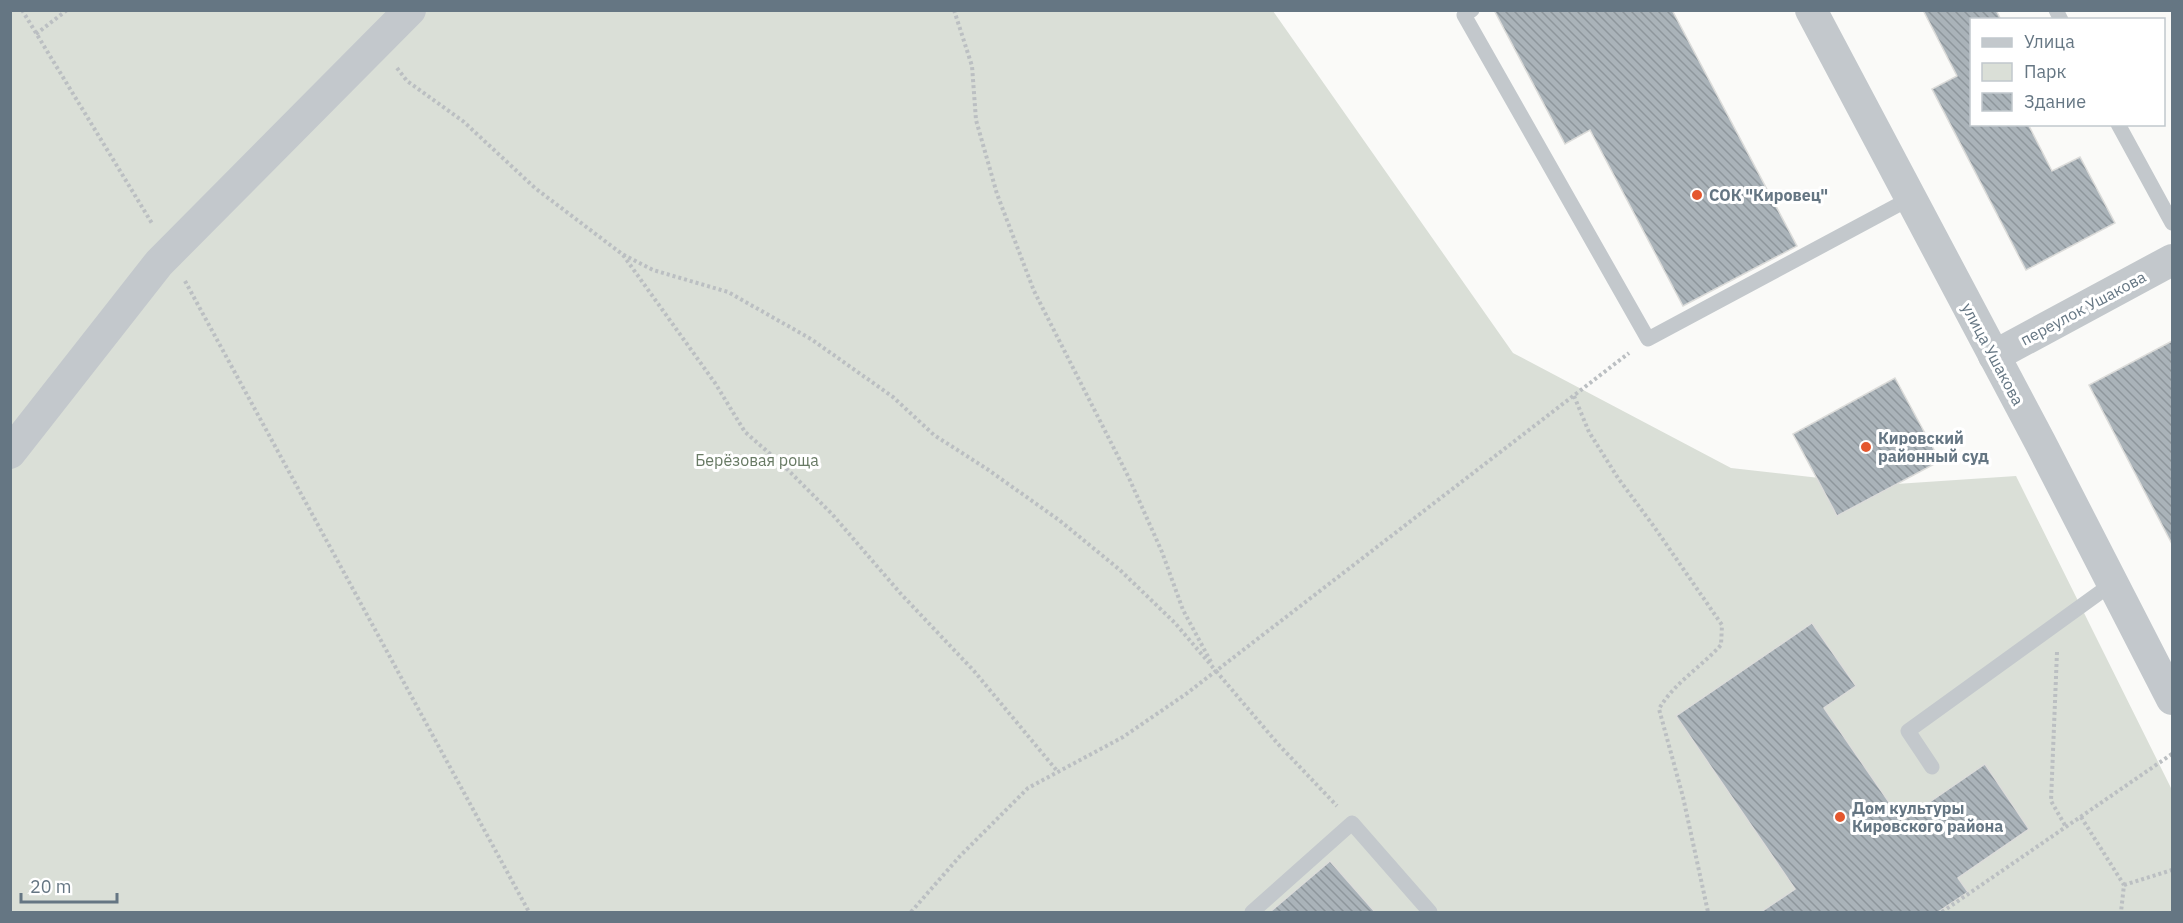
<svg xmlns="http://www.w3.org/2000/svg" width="2183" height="923" viewBox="0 0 2183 923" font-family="'IBM Plex Sans',sans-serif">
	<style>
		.park { fill: #dadfd7 }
		.building { fill: url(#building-back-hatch); stroke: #dcdcda; stroke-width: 1.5 }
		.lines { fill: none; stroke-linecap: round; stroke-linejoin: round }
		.path { stroke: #bbbfc2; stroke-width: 4; stroke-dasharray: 3 3; stroke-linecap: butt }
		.service { stroke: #c3c8cc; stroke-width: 15 }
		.minor { stroke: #c3c8cc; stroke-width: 32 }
		.poi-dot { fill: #e4572e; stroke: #fff; stroke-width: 2 }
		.labels { text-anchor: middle; stroke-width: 6; stroke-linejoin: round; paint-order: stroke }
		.poi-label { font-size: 16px; font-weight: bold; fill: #657683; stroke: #fff; text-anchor: start }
		.street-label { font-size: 16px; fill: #657683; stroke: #fff }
		.park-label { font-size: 16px; fill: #687a64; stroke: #fff }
	</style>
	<defs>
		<pattern id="building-back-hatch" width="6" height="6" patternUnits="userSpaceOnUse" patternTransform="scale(1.5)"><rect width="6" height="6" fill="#aab3b9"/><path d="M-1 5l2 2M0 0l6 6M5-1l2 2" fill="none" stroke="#8e969c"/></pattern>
	</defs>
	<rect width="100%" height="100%" fill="#fafaf8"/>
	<path class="park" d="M10,11H1273L1513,353L1731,468L1881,485L2016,476L2172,790V912H11Z"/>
	<g class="building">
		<path d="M1494,10H1672L1797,246L1683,306L1590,130L1565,144Z"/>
		<path d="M1923,10H1996L2001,20H1972V124H2028L2052,171L2080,157L2115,223L2026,270L1932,89L1957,76Z"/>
		<path d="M2172,341V544L2089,385Z"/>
		<path d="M1895,378L1940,461L1837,516L1793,434Z"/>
		<path d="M1812,623L1856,686L1824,708L1902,821L1985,764L2029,829L1958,878L1968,892L1938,912H1761L1795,889L1676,716Z"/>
		<path d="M1330,861L1375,912H1270Z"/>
	</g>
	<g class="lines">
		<g class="path">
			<path d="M22,10L153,225"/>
			<path d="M954,10L972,66L976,120L997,194L1034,291L1129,478L1162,552L1183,610L1211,662"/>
			<path d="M36,34L67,10"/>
			<path d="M397,68L407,81L464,122L535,188L622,254L653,270L728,292L811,339L893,397L934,435L987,469L1059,520L1120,570L1175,623L1216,671"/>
			<path d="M623,255L715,383L745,432L784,466L832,514L901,594L974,671L1058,772"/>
			<path d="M185,281L529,912"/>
			<path d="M1574,396L1589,432L1618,478L1655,528L1722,625L1721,645C1701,667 1673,684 1659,709L1683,797L1708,912"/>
			<path d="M2057,652L2051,801L2066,827"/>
			<path d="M1216,671L1278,744L1337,806"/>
			<path d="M2081,817L2124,885L2121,912"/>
			<path d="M2124,885L2172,870"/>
			<path d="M911,912L960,856L1028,788L1123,737L1186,694L1629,353"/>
			<path d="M1942,912L2172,754"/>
		</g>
		<g class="service">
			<path d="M1472,10L1464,15L1648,339L1911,198"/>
			<path d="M2056,10L2061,20"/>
			<path d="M2118,124L2172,223"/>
			<path d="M1932,767L1908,731L2113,583"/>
			<path d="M1252,912L1352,823L1430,912"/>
		</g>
		<g class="minor">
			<path d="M1811,10L2040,442L2172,699"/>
			<path d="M1994,356L2172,260"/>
			<path d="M10,453L159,263L410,10"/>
		</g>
	</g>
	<g class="poi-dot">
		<circle cx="1697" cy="195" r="6"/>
		<circle cx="1866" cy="447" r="6"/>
		<circle cx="1840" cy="817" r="6"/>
	</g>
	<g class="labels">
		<g class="poi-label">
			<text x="1709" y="201">СОК "Кировец"</text>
			<text x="1878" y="444">Кировский<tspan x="1878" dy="18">районный суд</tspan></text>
			<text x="1852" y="814">Дом культуры<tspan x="1852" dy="18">Кировского района</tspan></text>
		</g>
		<g class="street-label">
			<text transform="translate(2083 308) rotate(-28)" y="6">переулок Ушакова</text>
			<text transform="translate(1993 354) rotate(62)" y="6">улица Ушакова</text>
		</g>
		<g class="park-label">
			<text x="757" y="466">Берёзовая роща</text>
		</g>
	</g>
	<rect width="2183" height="923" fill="none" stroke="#657683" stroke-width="24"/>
	<rect x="1970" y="18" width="195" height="108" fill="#ffffff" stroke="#c1c8cd" stroke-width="1.5"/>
	<rect x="1982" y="38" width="30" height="9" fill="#c3c8cc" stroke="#c1c8cd" stroke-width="1.5"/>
	<text x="2024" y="48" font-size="18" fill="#657683">Улица</text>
	<rect x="1982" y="63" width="30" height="18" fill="#dadfd7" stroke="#c1c8cd" stroke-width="1.5"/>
	<text x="2024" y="78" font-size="18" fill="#657683">Парк</text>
	<rect x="1982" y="93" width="30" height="18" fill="url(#building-back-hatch)" stroke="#c1c8cd" stroke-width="1.5"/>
	<text x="2024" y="108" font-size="18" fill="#657683">Здание</text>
	<path d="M21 893v9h96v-9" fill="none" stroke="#657683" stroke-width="3"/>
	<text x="30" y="893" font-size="18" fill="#657683" stroke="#ffffff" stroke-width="4.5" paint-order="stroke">20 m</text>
</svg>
